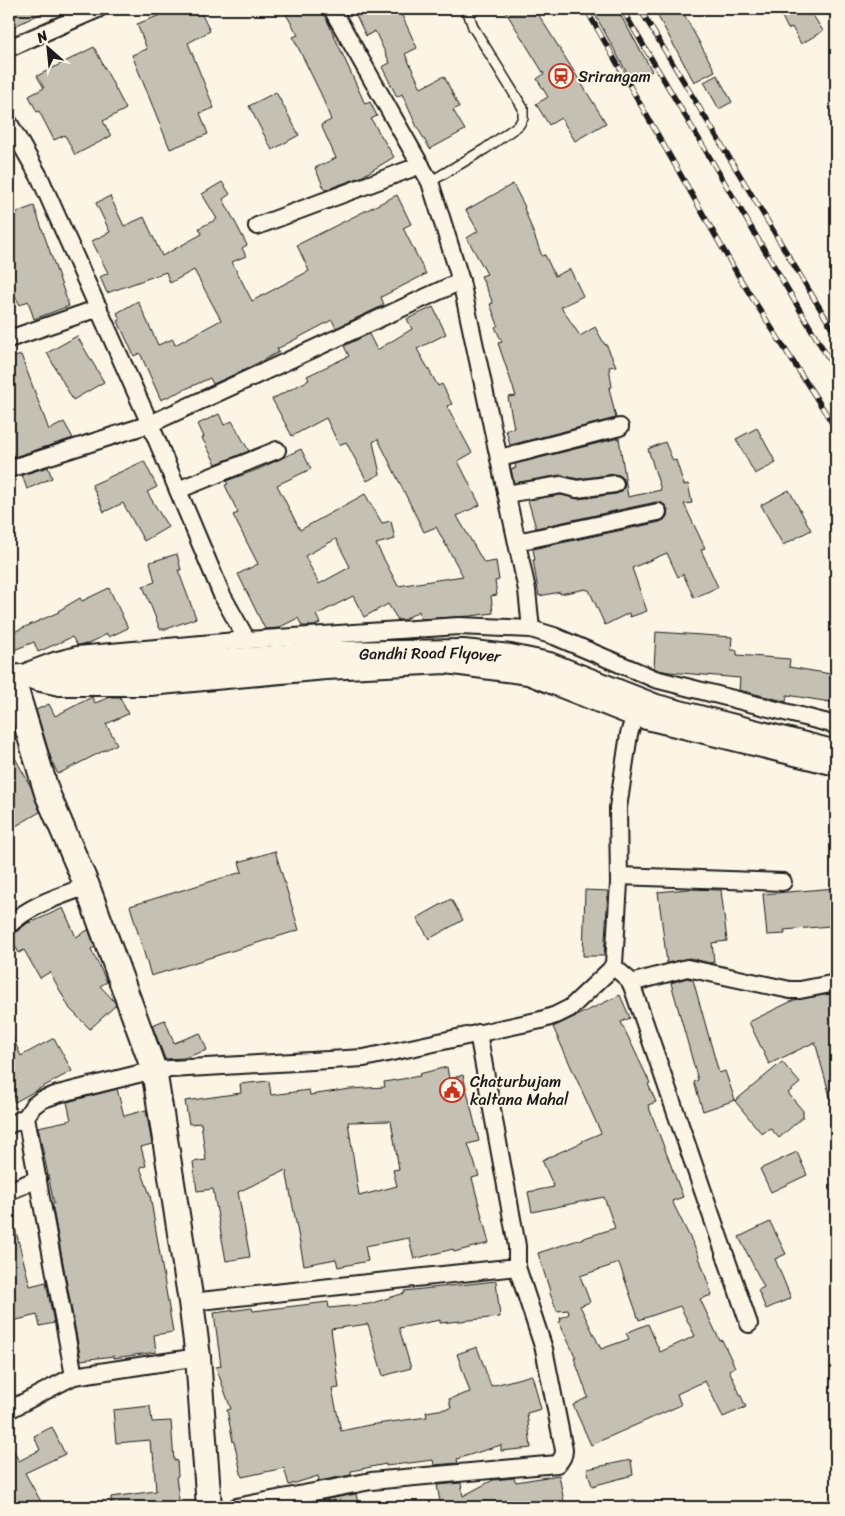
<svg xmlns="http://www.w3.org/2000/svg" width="845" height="1516" viewBox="0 0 845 1516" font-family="Sriracha,sans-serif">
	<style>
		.building { fill: #c4c0b3; stroke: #1c1c1c; fill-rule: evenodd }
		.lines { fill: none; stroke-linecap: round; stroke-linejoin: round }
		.lane-casing { stroke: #1c1c1c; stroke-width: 12 }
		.street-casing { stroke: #1c1c1c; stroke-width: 20 }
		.secondary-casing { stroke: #1c1c1c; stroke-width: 28 }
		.lane { stroke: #fcf5e5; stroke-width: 9 }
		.street { stroke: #fcf5e5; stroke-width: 16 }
		.secondary { stroke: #fcf5e5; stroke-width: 24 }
		.rail-casing { stroke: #1c1c1c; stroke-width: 5.5 }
		.rail { stroke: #fcf5e5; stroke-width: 4; stroke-dasharray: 11; stroke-linecap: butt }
		.labels { text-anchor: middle; stroke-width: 4; stroke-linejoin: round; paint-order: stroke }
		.poi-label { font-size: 16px; fill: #1c1c1c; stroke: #fcf5e5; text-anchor: start }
		.street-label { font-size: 16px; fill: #1c1c1c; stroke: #fcf5e5 }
	</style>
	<rect width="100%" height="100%" fill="#fcf5e5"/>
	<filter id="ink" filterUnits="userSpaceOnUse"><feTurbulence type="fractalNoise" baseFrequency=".02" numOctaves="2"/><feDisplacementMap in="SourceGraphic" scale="10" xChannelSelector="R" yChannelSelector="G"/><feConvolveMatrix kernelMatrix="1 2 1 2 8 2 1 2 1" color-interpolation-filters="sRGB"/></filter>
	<g filter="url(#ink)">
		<g class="building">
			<path d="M9,9H50L9,29Z"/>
			<path d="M176,9H199L210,31L188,43L214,108L200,113L208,134L170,149L132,55L147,49L137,24Z"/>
			<path d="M283,9H322L365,104L370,102L377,116L371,119L394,157L361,177L325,190L315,168L336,158L321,125L331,120L321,94L293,37L298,35Z"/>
			<path d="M353,9H399L417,48L405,54L421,88L444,76L459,107L453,110L465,130L430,149L417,127L402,94L397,97L382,67L390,63L375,31L366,36Z"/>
			<path d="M504,9H535L606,123L575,141L561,118L549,125L536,104L548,97L537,79L544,74Z"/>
			<path d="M592,9H617L652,71L632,82Z"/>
			<path d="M654,9H681L715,71L694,82Z"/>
			<path d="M778,9H809L823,31L801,44L792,27L788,29Z"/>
			<path d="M94,47L126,109L103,121L111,136L75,155L65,135L54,140L39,111L37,112L29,96L44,88L37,76Z"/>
			<path d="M717,75L732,102L719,109L704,82Z"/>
			<path d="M276,92L299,135L272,150L249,106Z"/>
			<path d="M222,182L230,194L223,199L247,245L242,248L246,256L232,262L252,301L309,271L297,245L397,195L411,224L403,228L426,274L381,297L384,305L336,328L332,320L277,349L279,352L244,370L213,384L210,378L161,400L140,353L134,356L118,321L120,320L117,313L138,301L158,345L173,339L175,345L221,320L194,270L170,283L166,272L107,293L100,277L108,273L92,241L110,232L96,203L110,196L124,226L144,217L162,256L202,234L199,228L217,219L202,194Z"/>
			<path d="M513,184L525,207L524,208L542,256L545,255L555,276L570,269L583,296L561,307L580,336L595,327L605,345L606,344L616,366L609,367L612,387L609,388L616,418L510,445L506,430L514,428L508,397L516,396L498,343L502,342L495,327L498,325L490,304L493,303L481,276L487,274L467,238L478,231L466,210Z"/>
			<path d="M34,206L69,306L34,319L28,301L20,305L9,285V215Z"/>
			<path d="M433,307L446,334L417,349L438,386L442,384L452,404L447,406L472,453L458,461L480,505L457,516L484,563L496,561L499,580L495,581L497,595L491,596L493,613L471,616L420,619L419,611L404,620H398L388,604L364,617L353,596L316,615L320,623L314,626H302L298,618L278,628L265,629L238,574L258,564L233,515L238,513L225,485L228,484L226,481L259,469L301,449L311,469L277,485L300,530L365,494L382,523L391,521L395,539L376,544L398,586L463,576L436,527L424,532L378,439L373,442L380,474L367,481L346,442L339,445L326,418L292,436L272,399L309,380L307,376L349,356L344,346L369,334L377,350L412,329L407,319ZM336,539L350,567L319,584L305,556Z"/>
			<path d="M77,336L104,382L73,400L47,353Z"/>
			<path d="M21,355L49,430L64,422L73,438L14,457L9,446V359Z"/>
			<path d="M219,414L224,425L232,421L249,451L216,464L202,438L204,437L198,424Z"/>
			<path d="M757,428L776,463L755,474L736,439Z"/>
			<path d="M619,438L628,497L661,490L648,449L665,442L673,461L676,460L684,485L688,484L692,503L684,504L705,548L701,550L718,587L694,598L683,574L678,577L667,553L632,568L647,611L630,617L629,613L605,625L589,590H587L586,589L560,594V592L539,596L533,560H535L533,549L660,522L664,520L667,516L668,510L666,506L662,503L656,502L536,528L528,500L561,495L578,499L616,494L621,492L624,488L625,483L623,478L619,475L614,474L578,479L560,475L514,483L511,469L516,468L515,464Z"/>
			<path d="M144,461L157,487L147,492L168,527L144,541L123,503L104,512L92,485Z"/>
			<path d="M48,467L52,478L27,489L22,475Z"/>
			<path d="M789,490L811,530L783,545L761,505Z"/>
			<path d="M177,554L181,570H178L196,618L166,629H160L143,586L155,582L150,562Z"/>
			<path d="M109,588L128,628L109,637L107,634L88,644L77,645L72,637L38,652L34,642L9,652V634L59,612L58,611L80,598L82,601Z"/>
			<path d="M656,632L732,637L731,650H737V655L790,659L789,667L831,674L830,679H836V703L787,695L786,702L784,701L739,690L740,678L669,672L658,670L654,668Z"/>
			<path d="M92,697L95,703L110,697H120L128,714L106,724L117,744L58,774L52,762L36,710L49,704L55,716Z"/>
			<path d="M9,747L31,787L40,812L9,830Z"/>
			<path d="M275,851L299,930L151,976L130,906L242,872L239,862Z"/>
			<path d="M836,888V915H829L830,926L784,930L785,934L767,935L763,894Z"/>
			<path d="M687,889L721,890L727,941L712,943L714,962L710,963L689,958L667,963L658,892Z"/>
			<path d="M585,890L608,891L604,956H583Z"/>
			<path d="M451,899L463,920L429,939L417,918Z"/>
			<path d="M63,908L76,937L88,930L89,931L95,947L91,949L107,982L100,986L114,1001L116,1005L90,1029L70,1009L50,972L40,978L24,950L19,953L9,935L15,933L29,922L30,923Z"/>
			<path d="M687,978L693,980L719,1073L725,1071L735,1100L703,1111L694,1082L698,1080L671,983Z"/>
			<path d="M836,993V1100H831L815,1042L769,1064L749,1022L794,1000Z"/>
			<path d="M620,995L630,1018L621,1022L650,1083L648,1084L656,1102L648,1105L683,1197L672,1201L698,1254L712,1295L700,1299L720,1341L722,1340L735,1367L729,1370L746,1407L723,1417L705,1381L677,1394L681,1405L591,1445L573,1405L588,1397L574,1358H576L559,1322L561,1321L560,1318L569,1314L568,1310L557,1311L549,1291H550L538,1253L615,1228L604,1197L532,1212L528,1192L554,1187L542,1160L583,1142L582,1141L601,1133L553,1027ZM619,1263L639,1320L680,1306L695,1336L660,1352L648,1324L626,1333L629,1339L601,1349L580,1306L590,1302L580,1276Z"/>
			<path d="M165,1020L174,1043L200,1033L207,1050L184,1058L165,1059L152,1025Z"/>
			<path d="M9,1029L21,1056L54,1038L72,1071L15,1102L9,1090Z"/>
			<path d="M782,1062L800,1083L788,1093L803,1111V1117L779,1138L770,1128L762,1134L735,1101Z"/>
			<path d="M447,1067L449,1079L463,1075L479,1141L468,1144L479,1176L472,1178L489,1243L454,1252L453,1249L414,1259L409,1238L365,1246L368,1261L338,1267L336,1259L304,1265L286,1170L238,1192L250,1257L226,1261L213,1189L197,1191L193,1162L206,1160L201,1123L189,1124L185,1101L241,1093L240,1084L269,1081L271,1095L309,1090L310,1095L350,1089L385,1087L384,1082L420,1076L419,1074ZM391,1121L399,1169L393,1170L397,1186L359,1196L348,1122Z"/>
			<path d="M117,1089L124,1116L146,1110L152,1144L141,1147L146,1166L140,1167L150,1195L173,1332L154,1335L156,1352L114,1358V1356L81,1360L52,1204H54L38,1127L71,1120L67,1102Z"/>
			<path d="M797,1152L807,1175L771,1192L760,1169Z"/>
			<path d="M770,1222L786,1254L775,1259L791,1298L766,1309L758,1290L764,1287L739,1237Z"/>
			<path d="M9,1224H14L30,1286L46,1282L54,1323L40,1326L37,1315L9,1322Z"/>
			<path d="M496,1281L500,1317L440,1323V1320L399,1328L411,1368L383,1376L368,1324L331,1329L339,1388L332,1389L341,1431L369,1425L427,1417L426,1412L451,1408L449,1399L470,1392L457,1354L477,1347L491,1386L532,1375L541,1409L527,1413L531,1448L501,1451V1445L457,1459L458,1463L434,1465L433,1460L386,1466V1464L351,1471V1475L319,1481L318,1476L289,1485L284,1468L242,1477L234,1442H233L227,1410L231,1409L216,1367L221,1366L214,1313L252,1308L253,1311L328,1302L329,1308L369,1304L405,1293L404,1291Z"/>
			<path d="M150,1406L152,1422L171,1421L174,1461L177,1460L178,1476L176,1477L180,1507H111V1497L156,1491L153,1452H151L150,1440L116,1443L113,1410Z"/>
			<path d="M52,1427L65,1454L25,1473L44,1507H17L9,1492V1443L19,1461L40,1450L34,1436Z"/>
			<path d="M631,1460L633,1475L592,1486L587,1469Z"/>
			<path d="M559,1475L565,1507H441L437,1485L461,1483L463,1496L493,1480L514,1478L516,1482Z"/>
			<path d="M356,1494L359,1507H325L323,1500Z"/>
		</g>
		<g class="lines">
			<defs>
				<path id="lane" d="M430,182L485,149L519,125L523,118V108L473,27L467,9"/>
				<g id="street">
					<path d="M332,9L430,182L461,281L527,590L531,629"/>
					<path d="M9,48L98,9"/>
					<path d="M9,123L40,178L150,424L222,595L247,640"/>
					<path d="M257,226L421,165"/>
					<path d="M9,339L99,308"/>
					<path d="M500,458L620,427"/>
					<path d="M9,469L150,424L461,281"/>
					<path d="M178,490L277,450"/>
					<path d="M506,494L561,485L577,489L615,484"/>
					<path d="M517,542L658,512"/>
					<path d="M30,670L54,661L77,655L247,640L459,626L531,629L554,636L655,679L836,725"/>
					<path d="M36,682L59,687H150L326,671L446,665L528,676L634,718L836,767"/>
					<path d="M619,876L783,882"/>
					<path d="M9,925C32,904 58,897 87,886"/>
					<path d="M613,966L629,980L632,986L749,1324"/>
					<path d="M631,983L687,968L790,990H800L836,983"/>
					<path d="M9,1125L26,1117"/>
					<path d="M9,1191L38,1179"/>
					<path d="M191,1302L517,1267V1246L478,1033"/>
					<path d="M74,1376L26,1117L33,1106L41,1100L58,1094L154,1070L364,1058L541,1020L556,1015L570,1008L610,970L614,964L619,883L618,808L629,734L634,718"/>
					<path d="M9,1410L74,1376L198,1357"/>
					<path d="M236,1507L371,1481L557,1464C562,1460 564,1456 564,1450L544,1349L517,1267"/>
				</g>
				<g id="secondary">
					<path d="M12,677L47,793L87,886L154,1070L191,1302L198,1357L209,1507"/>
					<path id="s1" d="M9,678L327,654L463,652L510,657L549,665L656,707L836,753"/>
				</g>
			</defs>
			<use href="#lane" class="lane-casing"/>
			<use href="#street" class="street-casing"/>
			<use href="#secondary" class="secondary-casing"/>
			<use href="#lane" class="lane"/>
			<use href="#street" class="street"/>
			<use href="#secondary" class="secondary"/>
			<defs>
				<g id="rail">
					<path d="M586,9L739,277L836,429"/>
					<path d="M622,9L836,371"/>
					<path d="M640,9L836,335"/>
				</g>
			</defs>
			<use href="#rail" class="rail-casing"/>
			<use href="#rail" class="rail"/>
		</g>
	</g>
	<defs>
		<symbol id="station-ring" viewBox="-11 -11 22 22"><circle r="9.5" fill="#fcf5e5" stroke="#c8321e" stroke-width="1.5"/><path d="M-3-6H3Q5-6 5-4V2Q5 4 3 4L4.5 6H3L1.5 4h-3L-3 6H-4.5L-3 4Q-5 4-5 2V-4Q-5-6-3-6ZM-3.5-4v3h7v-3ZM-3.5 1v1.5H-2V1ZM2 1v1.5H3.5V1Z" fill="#c8321e"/></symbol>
		<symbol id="civic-ring" viewBox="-11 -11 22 22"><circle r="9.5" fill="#fcf5e5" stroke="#c8321e" stroke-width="1.5"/><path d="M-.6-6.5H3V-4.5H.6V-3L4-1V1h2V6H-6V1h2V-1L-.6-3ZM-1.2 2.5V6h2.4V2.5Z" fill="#c8321e"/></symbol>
	</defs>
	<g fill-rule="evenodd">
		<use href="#station-ring" x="547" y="62" width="28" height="28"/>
		<use href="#civic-ring" x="438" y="1076" width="28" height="28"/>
	</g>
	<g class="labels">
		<g class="poi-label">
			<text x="578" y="82">Srirangam</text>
			<text x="470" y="1087">Chaturbujam<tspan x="470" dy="18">kaltana Mahal</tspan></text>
		</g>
		<g class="street-label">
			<text dy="6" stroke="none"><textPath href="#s1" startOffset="422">Gandhi Road Flyover</textPath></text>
		</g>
	</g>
	<rect width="845" height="1516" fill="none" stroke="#fcf5e5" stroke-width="30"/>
	<rect x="15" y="15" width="815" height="1486" fill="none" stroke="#1c1c1c" stroke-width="2" filter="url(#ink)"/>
	<g transform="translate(48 48) rotate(333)" stroke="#fcf5e5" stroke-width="4" paint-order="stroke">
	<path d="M0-4L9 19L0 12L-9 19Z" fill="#1c1c1c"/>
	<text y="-8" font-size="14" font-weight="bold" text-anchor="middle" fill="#1c1c1c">N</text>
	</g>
</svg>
